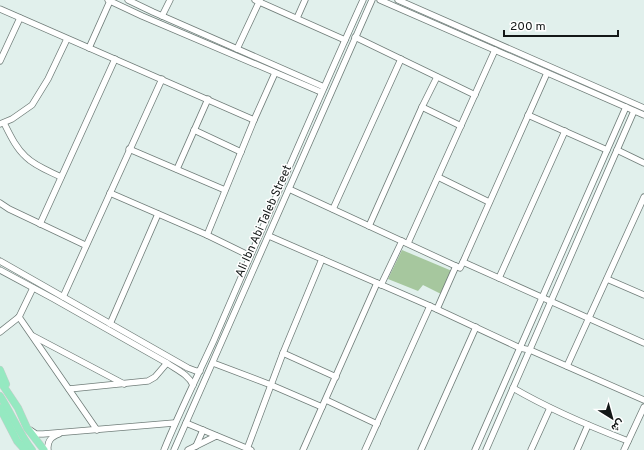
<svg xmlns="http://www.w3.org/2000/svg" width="644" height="450" viewBox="0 0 644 450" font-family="Overpass,Vazirmatn,sans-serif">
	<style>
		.green { fill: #a6c79e }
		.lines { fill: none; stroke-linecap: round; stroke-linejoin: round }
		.minor-casing { stroke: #717e7a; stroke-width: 7 }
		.major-casing { stroke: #cbcccc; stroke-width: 8 }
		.minor { stroke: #fff; stroke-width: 5.5 }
		.major { stroke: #95e9c1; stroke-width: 7 }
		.labels { text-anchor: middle; stroke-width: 3; stroke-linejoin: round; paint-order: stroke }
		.street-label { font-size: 12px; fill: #131817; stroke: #fff }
	</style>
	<rect width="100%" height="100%" fill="#e1f0ec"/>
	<path class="green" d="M402,250L452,271L441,294L423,285L418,291L388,279Z"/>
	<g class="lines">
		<defs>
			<g id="minor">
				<path d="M108,0L142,16L321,92"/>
				<path d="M128,0L153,12L324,87"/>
				<path d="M255,0L345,40"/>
				<path d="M380,0L644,115"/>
				<path d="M398,0L644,108"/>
				<path d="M0,9L254,120"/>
				<path d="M162,16L170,0"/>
				<path d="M297,18L305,0"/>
				<path d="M355,37L475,95"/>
				<path d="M89,48L110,1"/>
				<path d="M237,49L260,0"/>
				<path d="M0,61L20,18"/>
				<path d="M547,73L463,262L644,343"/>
				<path d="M422,107L437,77"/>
				<path d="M528,115L607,150"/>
				<path d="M4,123C10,135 16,148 26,157C35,166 49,171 61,177"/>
				<path d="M0,124L12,119L32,105L48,79L67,39"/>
				<path d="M194,130L241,152"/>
				<path d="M129,149L225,190"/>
				<path d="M617,150L644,163"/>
				<path d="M177,169L208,99"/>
				<path d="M438,177L489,202"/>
				<path d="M289,189L460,268L463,262"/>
				<path d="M110,193L207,235L250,256"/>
				<path d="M0,203L9,209L85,245"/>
				<path d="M333,209L401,59"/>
				<path d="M40,224L115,59"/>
				<path d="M369,226L422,107L461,126"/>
				<path d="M207,235L254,120L275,73"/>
				<path d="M269,236L430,306L520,348L530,350L644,400"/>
				<path d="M408,243L495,50"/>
				<path d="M0,261L188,368L196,371H200"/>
				<path d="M0,270L54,299L167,363C177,370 188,374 193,385"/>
				<path d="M499,278L565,131"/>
				<path d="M607,279L644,295"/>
				<path d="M381,285L402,241"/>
				<path d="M63,297L162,79"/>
				<path d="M437,309L456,266"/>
				<path d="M19,317L97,430"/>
				<path d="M110,324L158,214"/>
				<path d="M0,332L19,317L33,288"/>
				<path d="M33,336L124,384"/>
				<path d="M283,353L336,377"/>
				<path d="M213,363L271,385L322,407"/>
				<path d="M567,366L644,197"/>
				<path d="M513,388C549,409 589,426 628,441"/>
				<path d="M69,389L148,381L155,377L167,363"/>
				<path d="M326,400L377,424"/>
				<path d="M186,423L251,450"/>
				<path d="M30,430L36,434H43L174,423"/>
				<path d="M196,446L203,430"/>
				<path d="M247,449L283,353L322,259"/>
				<path d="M48,450C47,441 51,437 59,434"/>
				<path d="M164,450C179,413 197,377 214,340C263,227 312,113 363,0"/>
				<path d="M174,450L372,0"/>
				<path d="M188,450L216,436"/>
				<path d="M303,450L377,283"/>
				<path d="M365,450L430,306"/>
				<path d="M421,450L476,327"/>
				<path d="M475,450L626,107"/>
				<path d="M486,450L634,111"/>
				<path d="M531,450L550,408"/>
				<path d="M577,450L588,425"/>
				<path d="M624,450L644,407"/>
			</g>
			<g id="major">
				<path d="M0,370L6,384"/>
				<path d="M0,381L18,408L27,428L44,450"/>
				<path d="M0,396C12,414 19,434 32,450"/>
				<path d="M0,408L17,441L25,450"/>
			</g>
		</defs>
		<use href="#minor" class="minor-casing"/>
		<use href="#major" class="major-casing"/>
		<use href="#minor" class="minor"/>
		<use href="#major" class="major"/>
	</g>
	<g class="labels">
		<g class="street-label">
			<text transform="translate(263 221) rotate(-66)" y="4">Ali Ibn Abi Taleb Street</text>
		</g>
	</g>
	<g transform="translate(612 418) rotate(143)" stroke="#ffffff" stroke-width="3" paint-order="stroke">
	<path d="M0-3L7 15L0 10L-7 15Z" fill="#131817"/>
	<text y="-6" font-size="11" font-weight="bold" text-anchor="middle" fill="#131817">ش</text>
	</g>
	<path d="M504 30v6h114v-6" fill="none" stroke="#131817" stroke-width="2"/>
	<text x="510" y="30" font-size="12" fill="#131817" stroke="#ffffff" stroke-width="3" paint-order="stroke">200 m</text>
</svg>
